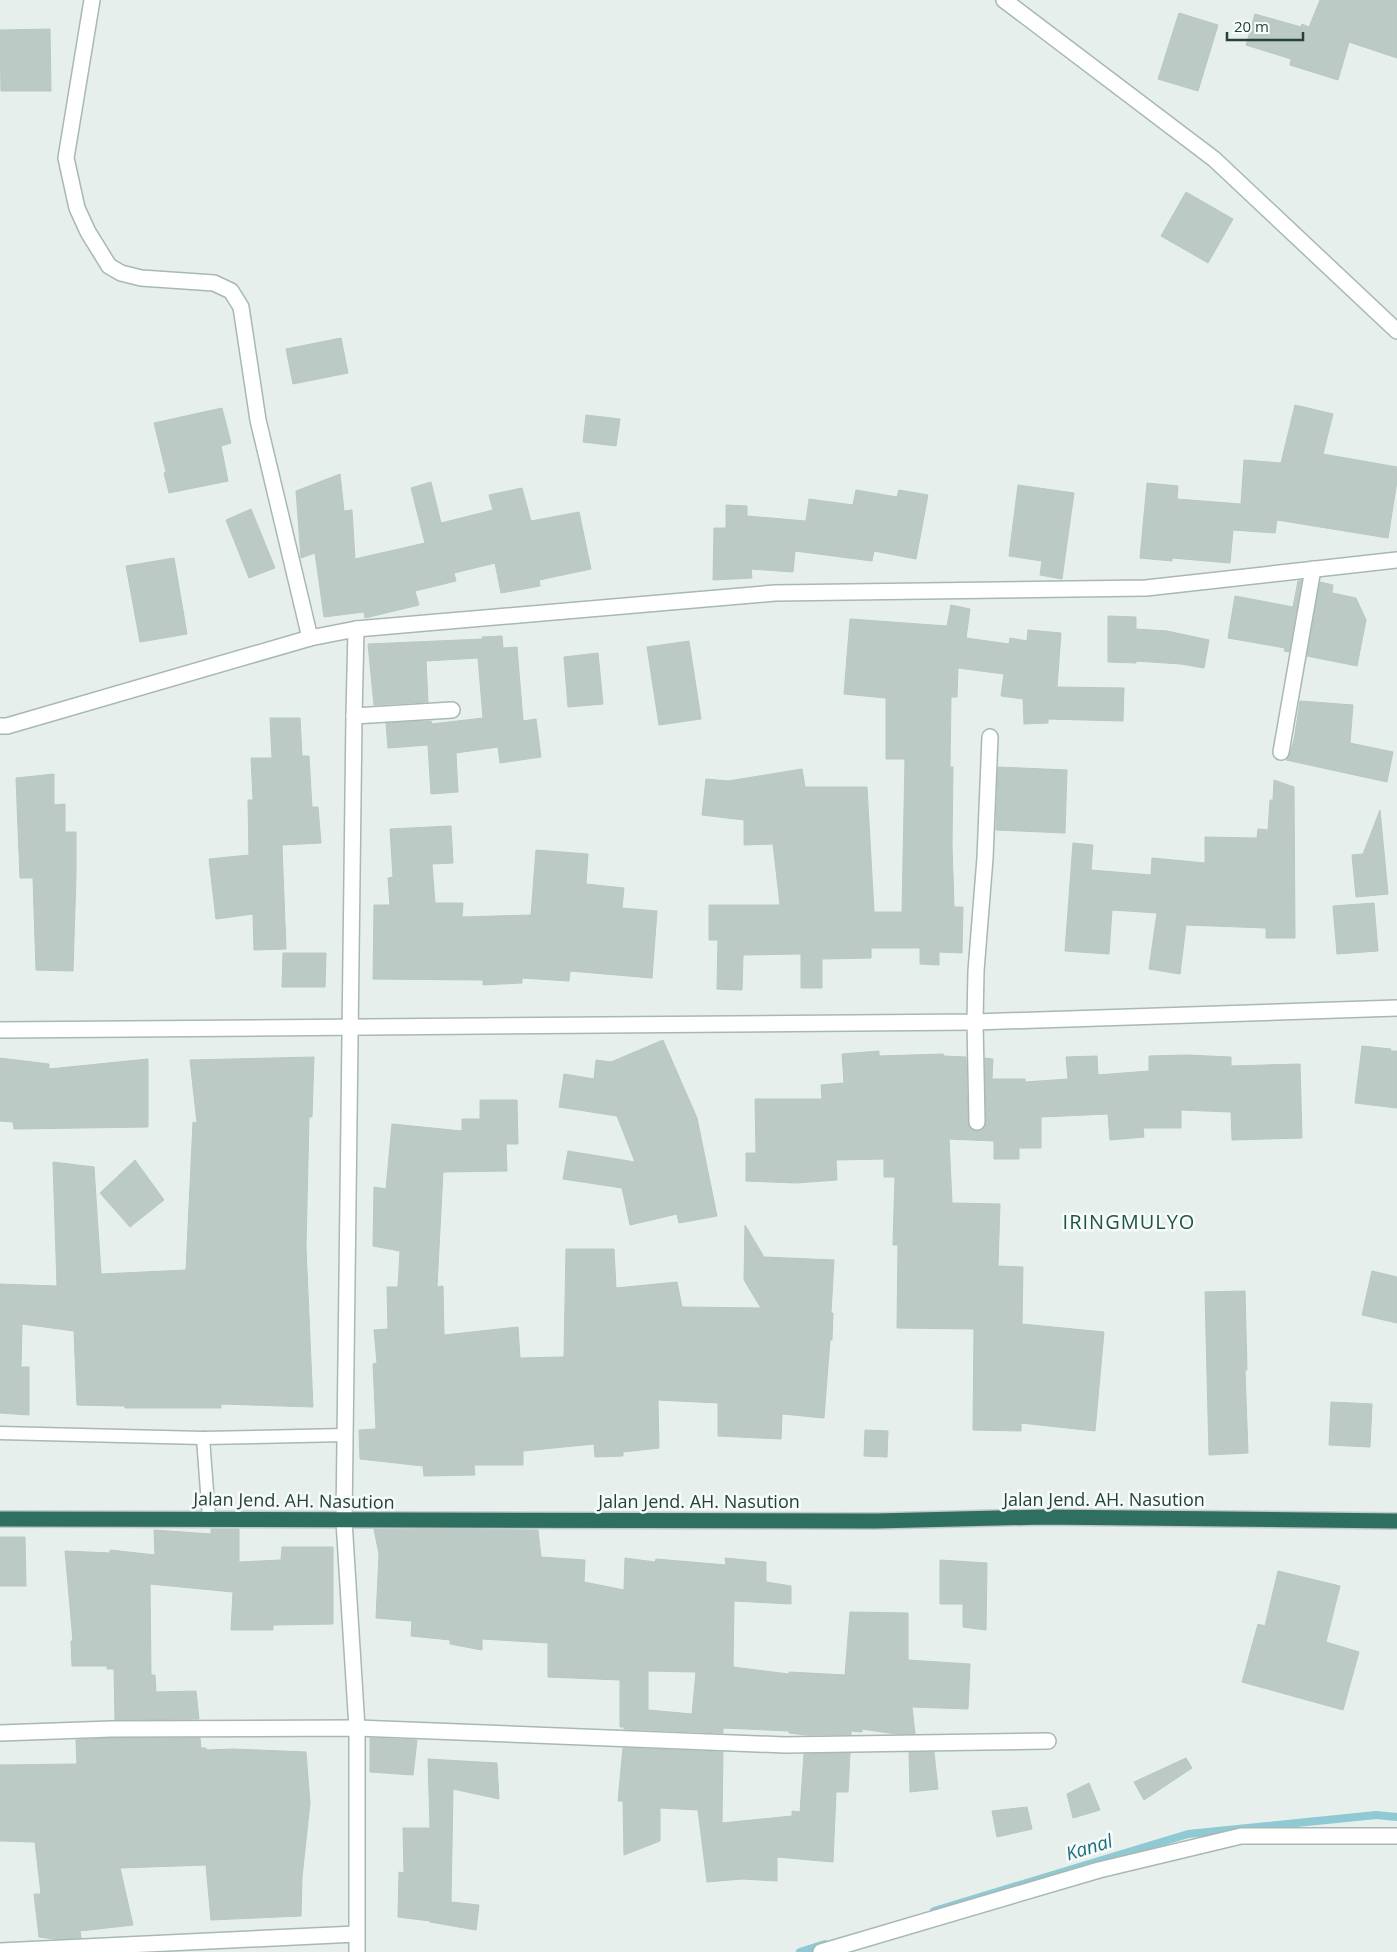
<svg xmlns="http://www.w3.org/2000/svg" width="1397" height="1952" viewBox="0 0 1397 1952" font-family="'Open Sans',sans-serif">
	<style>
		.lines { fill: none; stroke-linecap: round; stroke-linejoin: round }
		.stream { stroke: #8ec9d4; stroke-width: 8 }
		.building { fill: #bbcac4; stroke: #b8c9c2; fill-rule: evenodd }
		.lane-casing { stroke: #a8b8b2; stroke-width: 15 }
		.street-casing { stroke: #a8b8b2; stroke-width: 18 }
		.highway-casing { stroke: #c2cac8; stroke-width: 18 }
		.lane { stroke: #fff; stroke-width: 12 }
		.street { stroke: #fff; stroke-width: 15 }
		.highway { stroke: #2f6f62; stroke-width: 15 }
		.labels { text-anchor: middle; stroke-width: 5; stroke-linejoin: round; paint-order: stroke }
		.street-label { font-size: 18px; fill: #24423a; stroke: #f7fbf9 }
		.water-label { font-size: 19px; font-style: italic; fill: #1c6f80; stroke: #f7fbf9 }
		.quarter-label { font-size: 20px; letter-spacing: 1px; fill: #1f5548; stroke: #f7fbf9 }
	</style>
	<rect width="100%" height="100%" fill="#e6efeb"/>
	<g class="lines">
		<g class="stream">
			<path d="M934,1911L1188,1834L1376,1815L1397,1817"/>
			<path d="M800,1952L825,1944"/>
		</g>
	</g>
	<g class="building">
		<path d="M1320,0H1397V58L1349,42L1338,80L1290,65L1291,59L1246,45L1255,14L1301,27L1302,24L1309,27Z"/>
		<path d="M1179,13L1218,25L1198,91L1158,79Z"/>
		<path d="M50,29L51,91H1L0,30Z"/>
		<path d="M1186,192L1233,219L1208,263L1161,236Z"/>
		<path d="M341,338L348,373L293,384L286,349Z"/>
		<path d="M1295,405L1333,414L1323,454L1397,467V481L1388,538L1277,520L1275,533L1233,530L1230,563L1172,558V561L1140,558L1147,483L1178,486L1177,499L1241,504L1244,460L1281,463Z"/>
		<path d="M222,408L231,443L221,446L228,481L169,493L164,473L166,472L154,423Z"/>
		<path d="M586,415L620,419L616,446L583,442Z"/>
		<path d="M340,474L344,511L352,510L355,559L425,543L411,488L431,482L441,523L493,510L489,495L522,488L531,521L579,512L591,569L539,580L540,586L501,593L495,563L454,573L456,581L415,591L419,605L365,618L364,612L324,617L315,553L301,558L296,491Z"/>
		<path d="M1018,485L1074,493L1062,579L1040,575L1042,561L1009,556Z"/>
		<path d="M856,490L897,497L899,490L928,495L916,559L874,551L872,561L795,551L793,572L751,569L752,578L713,580L714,528H726V505L747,506V516L806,521L809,499L853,505Z"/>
		<path d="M251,509L275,568L249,578L226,520Z"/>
		<path d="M174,558L187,634L140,642L126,566Z"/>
		<path d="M1302,580L1289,652L1284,651L1285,648L1228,638L1235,596L1293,607L1298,581Z"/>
		<path d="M1320,582L1333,585L1332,593L1356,598L1366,620L1357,666L1307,656Z"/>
		<path d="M951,605L970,609L966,638L1009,644L1010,638L1027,641L1028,630L1061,633L1057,687L1124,688L1123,721L1048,719V723L1024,724L1023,699L1001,696L1004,674L958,668L957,697H951L950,767H953L952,845L954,907H963L962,953L939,952V965L920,964V948H871V958L822,959V988H801V954L743,955L742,990L717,989L718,940H709V905H780L773,844L744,845V820L702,815L706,779L728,781L802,769L805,787H867L874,912H902L905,759H886V698L844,694L850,619L947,626Z"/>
		<path d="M1108,616L1136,617V629L1167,631L1209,640L1204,668L1181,664L1136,661V663L1108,662Z"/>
		<path d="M502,636L503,648L517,647L523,721L536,719L541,757L500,763L498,747L456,753L458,792L431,794L428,745L388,748L386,723L431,721L432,724L483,718L478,658L426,661L428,702L374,705L368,644L483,639L482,637Z"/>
		<path d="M689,641L701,719L659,725L647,647Z"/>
		<path d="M598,653L603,704L568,707L564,657Z"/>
		<path d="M1300,701L1353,705L1350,743L1393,752L1387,782L1286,760L1290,754L1294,740Z"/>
		<path d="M270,718H300L302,756H309L312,807H318L321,843L282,845L286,949L254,950L253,914L216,919L209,859L249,855L248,800H253L251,758H272Z"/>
		<path d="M998,767L1067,770L1065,833L996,830Z"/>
		<path d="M54,774V805L65,804V832H76V875L73,971L36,970L33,878H20L16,778Z"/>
		<path d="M1274,780L1294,787L1295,938H1266V928L1186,925L1180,974L1149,969L1157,913L1112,910L1109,954L1065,951L1073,843L1093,845L1091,870L1151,875L1152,858L1205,863V837L1257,838L1258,829L1268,830L1270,800H1273Z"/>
		<path d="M1380,810L1388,894L1356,897L1352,855L1363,854Z"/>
		<path d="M451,826L453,863L432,864L435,903H463L462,917L531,915L536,850L588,854L586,884L624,888L622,908L657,911L652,978L570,971L569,981L522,978V983L483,985V980L373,979L374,905H390L388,878L393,877L390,829Z"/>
		<path d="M1374,903L1378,951L1337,954L1333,906Z"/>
		<path d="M283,953H326L325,987H282Z"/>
		<path d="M663,1040L697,1118L717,1216L679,1223L677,1214L630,1225L622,1188L563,1179L568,1151L635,1162L617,1116L559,1107L564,1074L594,1079L596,1060L611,1062Z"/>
		<path d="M1362,1046L1391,1049L1390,1051H1397V1108L1355,1103Z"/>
		<path d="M879,1051V1056L943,1054L944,1056L966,1057L968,1122L969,1127L977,1131L982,1130L986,1122L985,1058L993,1059L992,1079H1025V1082L1068,1079L1066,1057L1097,1056L1098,1075L1149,1071V1056L1187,1055L1231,1057V1066L1300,1064L1302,1138L1232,1140L1231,1112L1181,1110V1128H1143L1144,1137L1110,1140L1108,1114L1041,1117V1148H1019V1159H994V1141L949,1139L952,1203L1000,1204L998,1266L1023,1267L1022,1324L1104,1332L1095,1431L1021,1423V1431L973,1430L974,1329L897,1328L898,1245H893L895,1177H884V1159L836,1160L837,1180L796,1183L746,1181V1153H756L755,1099H822L821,1085L844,1083L842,1054Z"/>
		<path d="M314,1057L312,1117H309L306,1247L313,1407L221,1404V1408H125V1406L77,1405L74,1331L22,1324L21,1367H29V1415L0,1413V1284L57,1286L53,1162L94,1167L101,1274L186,1270L193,1122L197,1123L190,1060Z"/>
		<path d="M0,1058L49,1064V1069L148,1059V1127L14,1129L13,1122L0,1121Z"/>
		<path d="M480,1100H517L518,1144H506L507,1171L443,1172L437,1287L443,1286L444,1335L518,1327L520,1358L564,1357L566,1249H614L616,1288L677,1282L682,1307L761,1308L744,1280L745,1225L764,1257L834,1260L831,1313H833L832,1340H830L824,1418L782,1414L781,1439L718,1436V1403L658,1400L659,1448L623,1452V1456L595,1457L594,1444L523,1451V1465H474L475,1475L424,1476L423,1466L360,1459L359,1430L376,1429L373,1364L377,1363L374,1330L388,1329L387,1287H398L400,1251L373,1246L374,1187L386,1189L392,1124L462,1131V1119H480Z"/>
		<path d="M135,1160L164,1200L130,1227L100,1193Z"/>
		<path d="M1372,1271L1397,1277V1323L1362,1315Z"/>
		<path d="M1245,1291L1247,1370H1245L1248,1453L1209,1455L1205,1292Z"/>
		<path d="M1331,1402L1372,1404L1370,1447L1329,1445Z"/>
		<path d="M865,1430L888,1431L887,1457L864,1456Z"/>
		<path d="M211,1529H239V1562L281,1560L282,1547H333V1624L273,1625V1630H231L233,1592L150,1584L151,1675H155L156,1692L196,1691L199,1719L115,1720L114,1669H107V1666H72L71,1641H73L65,1551L110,1553V1550L155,1555L154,1530L211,1534Z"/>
		<path d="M374,1529L538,1530L541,1557L585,1560L584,1582L624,1590L625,1558L655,1562L656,1559L726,1565L725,1558L766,1562V1582L791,1586V1604L734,1601L733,1667L789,1674V1672L845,1675L850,1612L908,1613V1660L970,1664L968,1709L912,1707L915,1734H896L862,1729V1732L851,1731V1735H806L789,1733V1731L723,1728V1733L624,1729V1727H620V1680L548,1677V1643L482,1639V1650L450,1644V1640L411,1636L412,1621L376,1618L379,1554ZM648,1671L696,1672L692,1714L648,1710Z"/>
		<path d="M0,1537H25L26,1586H0Z"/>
		<path d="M940,1560L987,1563L986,1630L963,1627V1604H940Z"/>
		<path d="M1278,1571L1340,1586L1326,1642L1359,1652L1343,1710L1242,1682L1258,1624L1265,1626Z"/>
		<path d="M111,1738H200L201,1748H206V1750L234,1749L306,1752L310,1803L302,1877L301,1916L211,1920L206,1865L120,1868L133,1925L80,1931L81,1938L55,1939L39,1937L34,1894H41L35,1842L0,1841V1765L77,1764L76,1740Z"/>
		<path d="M370,1738L417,1740L413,1775L370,1772Z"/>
		<path d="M623,1748L723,1752L722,1823L792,1816V1811L800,1812L804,1754L850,1753L848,1792H836L833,1862L777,1857V1881L742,1879L707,1882L698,1810L660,1808V1841L624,1855L623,1801H618Z"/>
		<path d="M909,1752H934L938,1789L910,1792Z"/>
		<path d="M1186,1758L1192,1768L1144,1800L1134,1782Z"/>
		<path d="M428,1759L497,1763L499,1799L453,1789L451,1902L479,1905L476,1930L430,1922V1921L398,1917L399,1872L404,1873L403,1828H430Z"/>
		<path d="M1089,1783L1100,1810L1073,1818L1067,1794Z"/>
		<path d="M1027,1807L1032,1829L997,1837L992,1811Z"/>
	</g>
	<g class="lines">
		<defs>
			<g id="lane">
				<path d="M0,1433L203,1438"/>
				<path d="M209,1518L203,1438L345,1435"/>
			</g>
			<g id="street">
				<path d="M92,0L66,158L77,208L88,232L109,266L121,273L141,278L214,283L231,291L241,307L258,420L310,638"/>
				<path d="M1004,0L1214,159L1397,331"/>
				<path d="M356,629L354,716L344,1521L357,1728V1952"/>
				<path d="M354,716L452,710"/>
				<path d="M0,726H7L310,638L356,629L775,593L1146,588L1397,560"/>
				<path d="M1281,752L1313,569"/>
				<path d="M0,1030L975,1022L1397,1008"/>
				<path d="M977,1122L975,1022L976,971L985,858L990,737"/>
				<path d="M0,1733L111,1729L357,1728L785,1745L1048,1741"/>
				<path d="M0,1951L356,1934"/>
				<path d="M821,1952L1099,1870L1241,1836H1397"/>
			</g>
			<path id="highway" d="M0,1519L876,1521L1044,1517L1397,1521"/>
		</defs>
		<use href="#lane" class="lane-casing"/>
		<use href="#street" class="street-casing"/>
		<use href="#highway" class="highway-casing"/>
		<use href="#lane" class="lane"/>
		<use href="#street" class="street"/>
		<use href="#highway" class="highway"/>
	</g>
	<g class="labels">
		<g class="street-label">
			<text x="1104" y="1506">Jalan Jend. AH. Nasution</text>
			<text transform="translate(294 1501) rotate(1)" y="6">Jalan Jend. AH. Nasution</text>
			<text x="699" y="1508">Jalan Jend. AH. Nasution</text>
		</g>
		<g class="water-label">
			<text transform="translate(1089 1847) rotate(-17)" y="7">Kanal</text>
		</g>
		<g class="quarter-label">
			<text x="1129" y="1229">IRINGMULYO</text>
		</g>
	</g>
	<path d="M1227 32v8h76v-8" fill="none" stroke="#24423a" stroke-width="2.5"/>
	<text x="1234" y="32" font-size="15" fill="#24423a" stroke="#f7fbf9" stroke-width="4" paint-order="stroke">20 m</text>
</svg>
